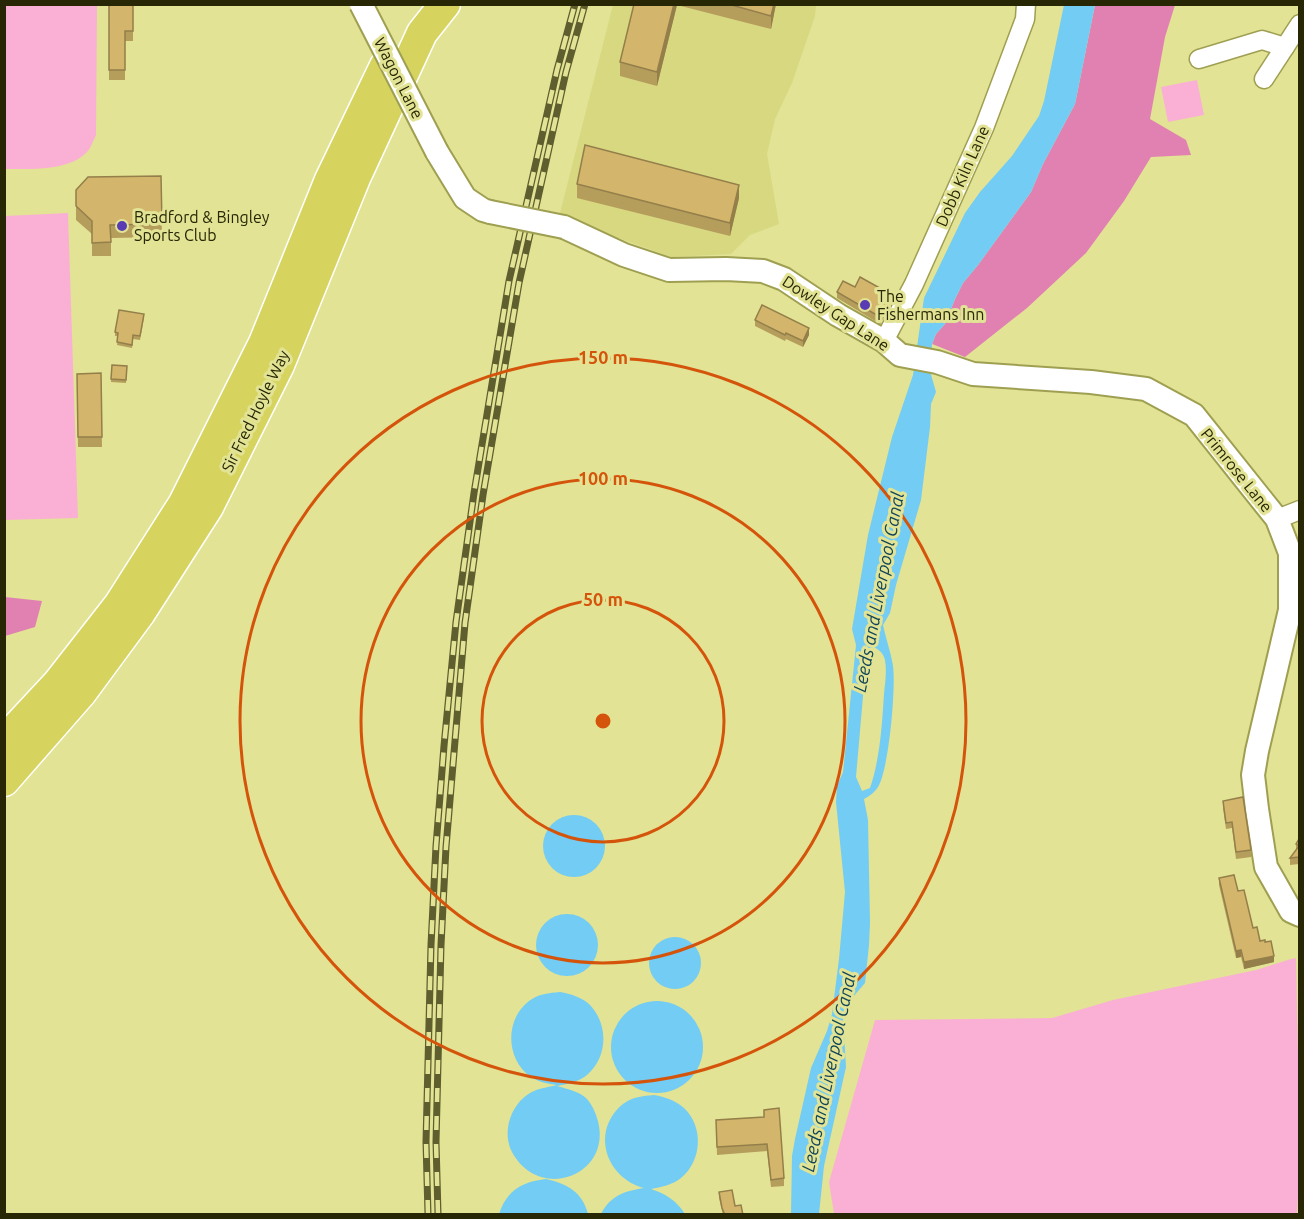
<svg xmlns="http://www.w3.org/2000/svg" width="1304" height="1219" viewBox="0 0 1304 1219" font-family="Ubuntu,sans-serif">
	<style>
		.built { fill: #d7d880 }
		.green { fill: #fab0d4 }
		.forest { fill: #e081b2 }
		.water { fill: #72ccf4; fill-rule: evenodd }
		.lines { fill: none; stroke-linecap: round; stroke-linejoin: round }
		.minor-casing { stroke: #9f9f52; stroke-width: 21 }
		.tertiary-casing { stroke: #9f9f52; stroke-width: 26 }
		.trunk-casing { stroke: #fff; stroke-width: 33 }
		.minor { stroke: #fff; stroke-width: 18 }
		.tertiary { stroke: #fff; stroke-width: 22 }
		.trunk { stroke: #d6d45e; stroke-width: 30 }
		.rail-casing { stroke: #5e5e2f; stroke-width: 7 }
		.rail { stroke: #e2e394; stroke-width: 4.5; stroke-dasharray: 14; stroke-linecap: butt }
		.tertiary-bridge-casing { stroke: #9f9f52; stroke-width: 26; stroke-linecap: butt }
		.tertiary-bridge { stroke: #fff; stroke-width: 22 }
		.wall { fill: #b59d5c }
		.shaded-wall { fill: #947f4b }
		.building { fill: #d3b66b; stroke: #947f4b; stroke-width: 1.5 }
		.ring { fill: none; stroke: #d5540b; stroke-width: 3 }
		.poi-dot { fill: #593cb4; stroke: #e2e394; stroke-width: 2 }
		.labels { text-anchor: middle; stroke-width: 6; stroke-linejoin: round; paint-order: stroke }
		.street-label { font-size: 16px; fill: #272706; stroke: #e2e394 }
		.poi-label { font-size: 16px; fill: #272706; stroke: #e2e394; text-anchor: start }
		.water-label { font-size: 18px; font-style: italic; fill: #104559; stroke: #e2e394 }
		.centre { fill: #d5540b; stroke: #e2e394; stroke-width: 3 }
		.ring-label { font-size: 18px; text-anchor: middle; font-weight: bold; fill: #d5540b; stroke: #e2e394; stroke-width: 6; stroke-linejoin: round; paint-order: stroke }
	</style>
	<rect width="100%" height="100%" fill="#e2e394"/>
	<path class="built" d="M613,5H816L815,16L792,83L775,119L767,154L779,224L750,235L731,254L672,257L559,217Z"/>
	<g class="green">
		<path d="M4,5H97L96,135C94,139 92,144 90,148C74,172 30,169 5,169Z"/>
		<path d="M1197,80L1204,115L1168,122L1161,87Z"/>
		<path d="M68,213L78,518L5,520V216Z"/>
		<path d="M1296,958L1300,1149L1299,1179L1297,1214H834L829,1182L875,1020L1052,1018L1113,1000L1256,970L1291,959Z"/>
	</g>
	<g class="forest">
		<path d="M1095,5H1175L1165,37L1150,119L1186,140L1191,155L1151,157L1124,201L1086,253L1027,308L965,357L932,344L936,334L945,324L955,299L963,283L978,265L1031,192L1043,164L1075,104Z"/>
		<path d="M5,597L42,601L35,627L5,636Z"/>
	</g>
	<g class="water">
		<path d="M1064,5H1095L1075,104L1043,164L1031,192L978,265L963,283L955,299L945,324L936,334L932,344L930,371L936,392L931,404L930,427L921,500L896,585L890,613L883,625C886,639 891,653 893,666C896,688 889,769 878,787C875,792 870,796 864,799L868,820L870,923L869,945L865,983L846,1005L843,1018L846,1067L824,1166L819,1214H791L792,1156L795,1139L811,1068L827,1031L832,1014L839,959L845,892L836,802L837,786L843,772L856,645L852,629L868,535L892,437L913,375L924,298L965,213L980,192L1012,156L1039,116L1044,101ZM873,647C879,649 883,653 885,660C887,671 885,683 884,694C882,725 880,759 870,788L862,791L856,777L867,650Z"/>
		<circle cx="574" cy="846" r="31"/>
		<circle cx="567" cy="945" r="31"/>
		<circle cx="675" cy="963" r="26"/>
		<path d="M560,992C571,994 581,997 589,1004C609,1024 608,1057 587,1075C578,1082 567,1084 557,1086C567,1089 578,1091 586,1098C591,1103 595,1111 597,1118C615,1174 540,1204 512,1152C502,1133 510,1107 527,1095C536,1088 546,1088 557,1085C548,1084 539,1082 531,1077C505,1059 505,1019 529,1001C538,994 549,993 560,992Z"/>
		<circle cx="657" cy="1047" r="46"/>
		<path d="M654,1095C665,1097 675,1100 684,1108C704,1127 702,1161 681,1178C672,1185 661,1187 651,1189C666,1194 676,1200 685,1214H601C611,1195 625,1191 644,1188C606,1178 590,1131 623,1104C632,1097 643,1096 654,1095Z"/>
		<path d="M546,1179C568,1184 582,1192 588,1214H499C507,1190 522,1182 546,1179Z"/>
	</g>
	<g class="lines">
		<defs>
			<g id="minor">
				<path d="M1199,59L1262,40L1285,47"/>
				<path d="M1264,79L1300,24"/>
				<path d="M884,341L914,284L984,128L1025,19L1026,4"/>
				<path d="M1277,519L1300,510"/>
			</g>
			<g id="tertiary">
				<path d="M437,152L465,198L483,210L490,212"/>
				<path d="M564,227L624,255L669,270L726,269L763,271L784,279L838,315L884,341L900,355L937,362L973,374L1091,382L1146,389L1194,415L1277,519L1290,553V610L1257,751L1253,775L1257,809L1266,867L1291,911L1300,915"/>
			</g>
			<g id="trunk">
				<path d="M4,741L58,683L119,605L184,503L264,343L330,180L385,66"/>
				<path d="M4,781L81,693L140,613L208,507L279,365L355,178L422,33L445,4"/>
			</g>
		</defs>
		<use href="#minor" class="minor-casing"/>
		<use href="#tertiary" class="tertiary-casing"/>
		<use href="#trunk" class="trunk-casing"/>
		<use href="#minor" class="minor"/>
		<use href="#tertiary" class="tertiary"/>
		<use href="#trunk" class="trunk"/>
		<defs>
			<g id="rail">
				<path d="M428,1214L426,1142L431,945L436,846L444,746L456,622L474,493L509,281L557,70L575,4"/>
				<path d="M438,1214L436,1142L441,945L446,847L465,623L483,495L519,283L566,72L585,4"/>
			</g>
		</defs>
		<use href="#rail" class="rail-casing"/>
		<use href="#rail" class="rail"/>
		<defs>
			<g id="tertiary-bridge">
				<path d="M361,4L437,152"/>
				<path d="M490,212L564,227"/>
			</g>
		</defs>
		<use href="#tertiary-bridge" class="tertiary-bridge-casing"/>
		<use href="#tertiary-bridge" class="tertiary-bridge"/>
	</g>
	<g class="wall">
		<path d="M109,4H133V41H125V80H109Z"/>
		<path d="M634,4H776L771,29L677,5L657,86L620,76V62Z"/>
		<path d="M161,176L162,237L111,238V256H92V234L76,220V190Z"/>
		<path d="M577,184L739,198L730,236L577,198Z"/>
		<path d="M855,287L887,299L886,301L888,310L880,324L837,298V292Z"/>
		<path d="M144,318L140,340L133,339L132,348L117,345L118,336H115V332Z"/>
		<path d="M755,320L797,323L809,335L803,347L786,339L785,341L755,326Z"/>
		<path d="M112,365L127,366L126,383L111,382Z"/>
		<path d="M101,373L102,447H78L77,374Z"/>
		<path d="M1223,801L1251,850V857L1236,859L1232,828L1226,829L1223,808Z"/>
		<path d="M1299,839V864L1290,865V858L1296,850V844Z"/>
		<path d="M1219,878L1238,891L1253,928L1274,962L1244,969L1241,957L1236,958L1219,885Z"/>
		<path d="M764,1110L784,1178V1186L771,1187L767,1151L717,1155L716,1120L764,1117Z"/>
		<path d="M719,1192L735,1206L743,1215H723L719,1198Z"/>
	</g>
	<g class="shaded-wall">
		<path d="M674,4L677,5L657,86V72Z"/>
		<path d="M774,4H776L771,29V16Z"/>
		<path d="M739,185V198L730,236V223Z"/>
		<path d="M887,292V299L883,307V300Z"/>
		<path d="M888,303V310L880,324V317Z"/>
		<path d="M809,328V335L803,347V341Z"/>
		<path d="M1241,950V957L1236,958V951Z"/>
		<path d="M1274,956V962L1244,969V962Z"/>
	</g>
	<g class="building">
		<path d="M109,4H133V31H125V70H109Z"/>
		<path d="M634,4H674L657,72L620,62Z"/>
		<path d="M728,4H774L771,16Z"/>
		<path d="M585,145L739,185L730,223L577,184Z"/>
		<path d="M161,176L162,224L110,225L111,242L92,243V221L76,206V190L88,177Z"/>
		<path d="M860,277L887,292L883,300L888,303L880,317L837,292L843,281L855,287Z"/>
		<path d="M762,305L809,328L803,341L786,333L785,335L755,320Z"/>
		<path d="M119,310L144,314L140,336L133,335L132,345L117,342L118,333L115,332Z"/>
		<path d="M112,365L127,366L126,380L111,379Z"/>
		<path d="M101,373L102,437H78L77,374Z"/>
		<path d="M1243,797L1251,850L1236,852L1232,822L1226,823L1223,801Z"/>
		<path d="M1299,839V857L1290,858L1299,846L1296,844Z"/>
		<path d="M1234,875L1238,891L1244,890L1253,928L1257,927L1260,941L1265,940V942L1271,941L1274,956L1244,962L1241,950L1236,951L1219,878Z"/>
		<path d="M779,1108L784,1178L771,1180L767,1144L717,1147L716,1120L764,1117V1110Z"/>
		<path d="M732,1190L735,1206L741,1205L743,1215H725L722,1208L719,1192Z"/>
	</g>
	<g class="ring">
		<circle cx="603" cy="721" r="121"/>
		<circle cx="603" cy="721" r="242"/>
		<circle cx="603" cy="721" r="363"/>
	</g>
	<g class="poi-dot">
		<circle cx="122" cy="226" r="6"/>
		<circle cx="865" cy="305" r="6"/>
	</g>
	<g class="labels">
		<g class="street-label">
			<text transform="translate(399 78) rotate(63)" y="6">Wagon Lane</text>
			<text transform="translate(962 176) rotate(-66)" y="6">Dobb Kiln Lane</text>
			<text transform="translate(836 313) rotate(33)" y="6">Dowley Gap Lane</text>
			<text transform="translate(255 411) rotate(-64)" y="6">Sir Fred Hoyle Way</text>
			<text transform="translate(1237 470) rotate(51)" y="6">Primrose Lane</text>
		</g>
		<g class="poi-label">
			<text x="134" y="223">Bradford &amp; Bingley<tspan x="134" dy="18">Sports Club</tspan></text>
			<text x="877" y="302">The<tspan x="877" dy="18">Fishermans Inn</tspan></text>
		</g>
		<g class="water-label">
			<text transform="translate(879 592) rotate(-79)" y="6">Leeds and Liverpool Canal</text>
			<text transform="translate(829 1072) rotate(-78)" y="6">Leeds and Liverpool Canal</text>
		</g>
	</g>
	<circle cx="603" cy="721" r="9" class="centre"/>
	<g class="ring-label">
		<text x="603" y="364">150 m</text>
		<text x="603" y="485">100 m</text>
		<text x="603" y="606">50 m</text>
	</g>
	<rect width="1304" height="1219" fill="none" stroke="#272706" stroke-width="12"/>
</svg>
